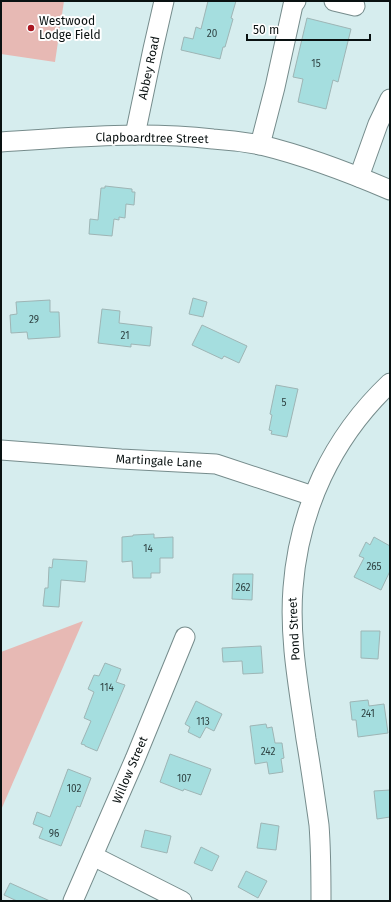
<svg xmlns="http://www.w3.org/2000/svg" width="391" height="902" viewBox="0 0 391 902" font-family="'Fira Sans',sans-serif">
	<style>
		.green { fill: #e7b9b4 }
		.building { fill: #a5dedf; stroke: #9eb5b5 }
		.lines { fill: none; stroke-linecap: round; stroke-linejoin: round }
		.minor-casing { stroke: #768c8c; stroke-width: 21 }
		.minor { stroke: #fff; stroke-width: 19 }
		.poi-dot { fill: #aa1620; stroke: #fff; stroke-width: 1.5 }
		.labels { text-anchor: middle; stroke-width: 4; stroke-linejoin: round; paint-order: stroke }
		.number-label { font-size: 10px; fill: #304444 }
		.poi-label { font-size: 12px; fill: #091111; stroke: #fff; text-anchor: start }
		.street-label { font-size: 12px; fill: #091111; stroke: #fff }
	</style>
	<rect width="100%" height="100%" fill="#d6edee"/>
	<g class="green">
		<path d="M1,1H64L55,62L1,54Z"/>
		<path d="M83,621L1,810V652Z"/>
	</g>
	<g class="building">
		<path d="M208,1H236L231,18L233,19L225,47H223L220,59L181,50L184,37L193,39L196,27L201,29Z"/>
		<path d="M307,18L351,29L338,82L333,80L326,109L298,102L303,79L293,77Z"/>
		<path d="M105,186L132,189V192H135L134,205L126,204L125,218L119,217V220L114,219L112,236L89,234L90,219L98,220L101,188H105Z"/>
		<path d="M193,298L207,302L203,317L189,314Z"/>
		<path d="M50,300V312H59L60,337L28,339L27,332L11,333L10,315L17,314L16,302Z"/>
		<path d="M102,309L120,311L119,323L152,327L150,346L131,344V347L98,343Z"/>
		<path d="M202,325L247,346L239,363L224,356L222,359L192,345Z"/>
		<path d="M276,385L298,389L287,437L271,434L272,431L269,430L272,415L270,414Z"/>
		<path d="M154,534V538L173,537V558H160V573H151V578H133L132,561L122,562V537L133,536V535Z"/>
		<path d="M374,537L390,546V571L381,590L354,577L364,558L359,556L366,542L370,545Z"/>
		<path d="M53,559L87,561L85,582L61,580L59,607L43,606L45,588H48L49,567L52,568Z"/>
		<path d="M233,574H253L252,600L232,599Z"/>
		<path d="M361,631H380L378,659L361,658Z"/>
		<path d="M261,646L263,673L243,674L242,661L223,662L222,648Z"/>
		<path d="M105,663L121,669L116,682L125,685L97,751L85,746V745L81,744L91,721L84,718L94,692L88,689L94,675L99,676Z"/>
		<path d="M368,700L369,706L384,704L388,733L358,737L356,720H352L350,702Z"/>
		<path d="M196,701L222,714L214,731L206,727L200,738L188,732L190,727L185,724Z"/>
		<path d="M266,724L267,728L272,727L275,743H282L284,758L281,759L283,772L269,774L267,762L255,764L250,726Z"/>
		<path d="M170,754L211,769L201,795L184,789L183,791L160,782Z"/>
		<path d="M68,769L91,778L80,807L77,806L61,846L39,838L43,828L33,824L37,812L50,817Z"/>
		<path d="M390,790V817L377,819L374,791Z"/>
		<path d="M261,823L279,826L276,850L257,848Z"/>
		<path d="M145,830L171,836L167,853L141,847Z"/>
		<path d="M201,847L219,856L212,871L194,863Z"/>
		<path d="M246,871L267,881L258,898L238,887Z"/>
		<path d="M10,883L50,901H17L4,895Z"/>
	</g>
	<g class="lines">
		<defs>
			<g id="minor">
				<path d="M334,1L355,6"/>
				<path d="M135,135L153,49L164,1"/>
				<path d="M1,142C72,137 143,131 213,139C229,140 245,142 261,145C306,156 348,172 390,190"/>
				<path d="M260,145L275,87L293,5L296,1"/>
				<path d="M359,177L378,124L390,99"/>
				<path d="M1,450L121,459L216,464L313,496"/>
				<path d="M93,856L182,901"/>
				<path d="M73,901L135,759L185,637"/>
				<path d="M321,901C321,876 321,850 319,825C315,797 311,768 306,739C299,689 289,639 293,588C299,509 332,438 390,383"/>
			</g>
		</defs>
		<use href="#minor" class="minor-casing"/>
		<use href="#minor" class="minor"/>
	</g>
	<circle class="poi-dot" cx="31" cy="28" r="4"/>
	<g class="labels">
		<g class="number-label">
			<text x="212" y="37">20</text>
			<text x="316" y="67">15</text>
			<text x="34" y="323">29</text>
			<text x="125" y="339">21</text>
			<text x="284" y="406">5</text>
			<text x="148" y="552">14</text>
			<text x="374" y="570">265</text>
			<text x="243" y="591">262</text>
			<text x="107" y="691">114</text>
			<text x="368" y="717">241</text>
			<text x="203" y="725">113</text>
			<text x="268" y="755">242</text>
			<text x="184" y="782">107</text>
			<text x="74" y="792">102</text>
			<text x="54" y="837">96</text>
		</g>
		<g class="poi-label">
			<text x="39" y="25">Westwood<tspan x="39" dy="14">Lodge Field</tspan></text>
		</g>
		<g class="street-label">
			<text transform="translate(149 68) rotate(-78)" y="4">Abbey Road</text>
			<text transform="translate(152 138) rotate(1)" y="4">Clapboardtree Street</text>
			<text transform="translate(159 461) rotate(3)" y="4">Martingale Lane</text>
			<text transform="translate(294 629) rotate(-93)" y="4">Pond Street</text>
			<text transform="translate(130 770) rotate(-67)" y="4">Willow Street</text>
		</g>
	</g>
	<rect width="391" height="902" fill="none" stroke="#091111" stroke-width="4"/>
	<path d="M247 34v6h123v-6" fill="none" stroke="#091111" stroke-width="2"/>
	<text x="253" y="34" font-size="12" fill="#091111" stroke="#ffffff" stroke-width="3" paint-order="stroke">50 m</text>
</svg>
